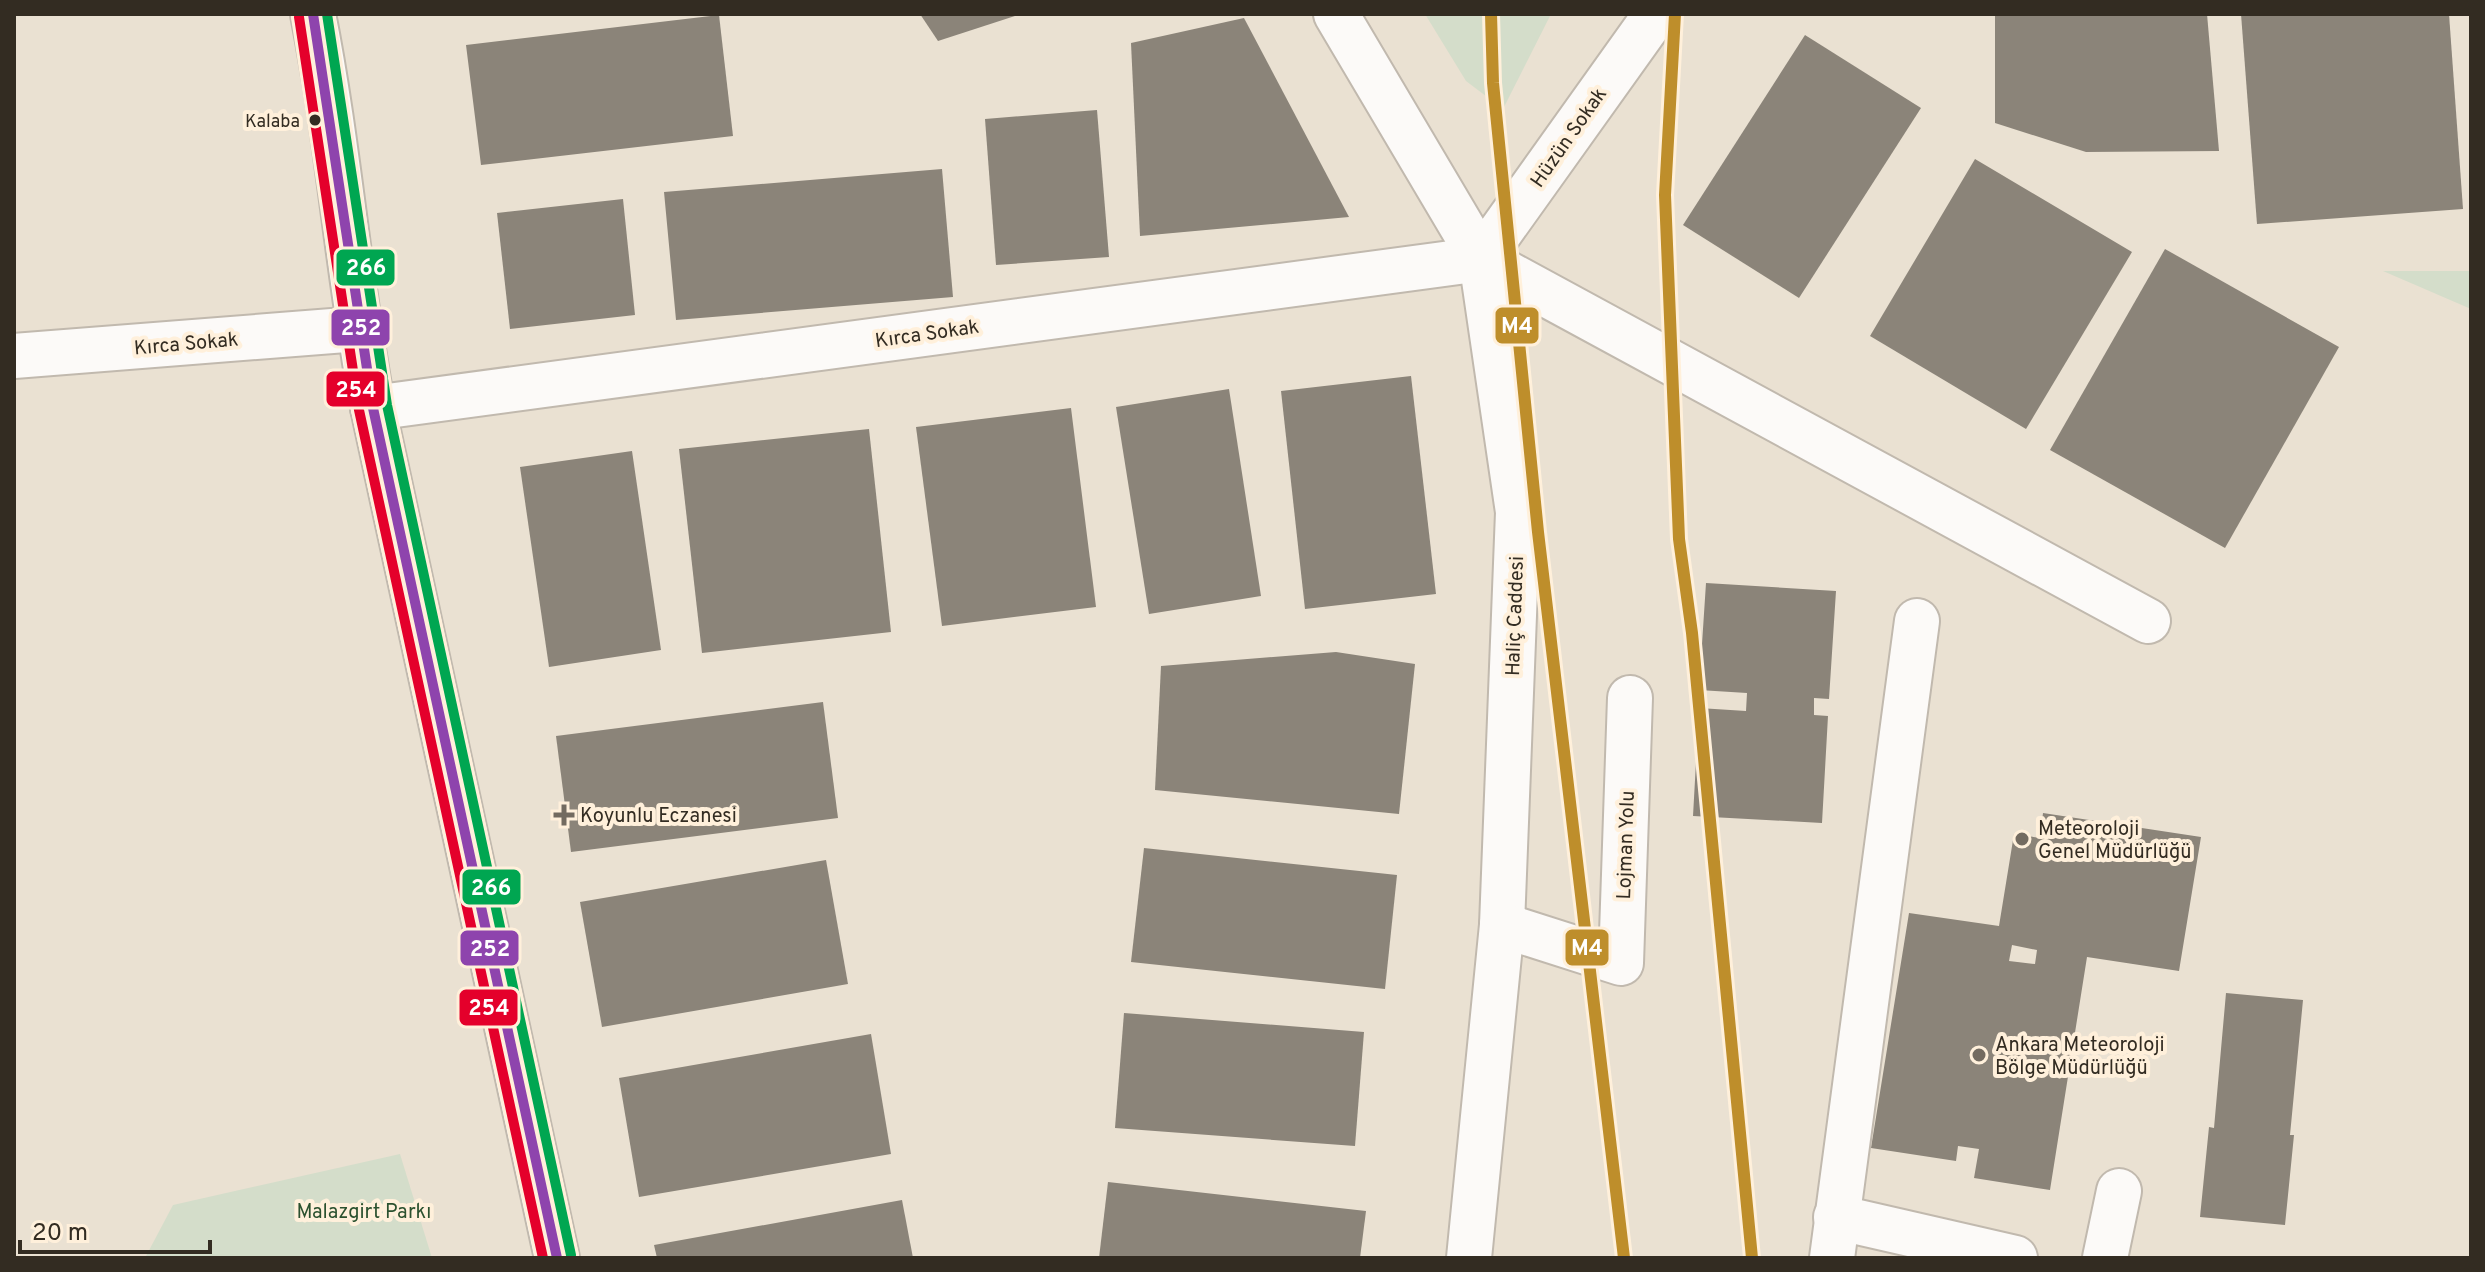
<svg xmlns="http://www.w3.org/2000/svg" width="2485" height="1272" viewBox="0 0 2485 1272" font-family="Overpass,sans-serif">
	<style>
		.green { fill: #d4ddca }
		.building { fill: #8b8479; fill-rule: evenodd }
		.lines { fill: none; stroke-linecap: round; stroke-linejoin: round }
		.street-casing { stroke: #c1b9ae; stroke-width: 48 }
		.secondary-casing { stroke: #c1b9ae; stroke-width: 48 }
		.street { stroke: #fcfaf8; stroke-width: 44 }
		.secondary { stroke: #fcfaf8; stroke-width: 44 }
		.bus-1-casing { stroke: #fff0db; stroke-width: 16 }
		.bus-2-casing { stroke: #fff0db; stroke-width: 16 }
		.bus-3-casing { stroke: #fff0db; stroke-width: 16 }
		.bus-1 { stroke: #8e44ad; stroke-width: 10 }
		.bus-2 { stroke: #e4002b; stroke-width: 10 }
		.bus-3 { stroke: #00a651; stroke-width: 10 }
		.metro-1-casing { stroke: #fff0db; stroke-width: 18 }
		.metro-1 { stroke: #be8e2b; stroke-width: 12 }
		.bus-dot { fill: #332c22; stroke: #fff0db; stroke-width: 3 }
		.poi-dot { fill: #736b60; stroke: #fff0db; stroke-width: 3 }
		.labels { text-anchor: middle; stroke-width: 8; stroke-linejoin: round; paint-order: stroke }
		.bus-label { font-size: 18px; fill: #332c22; stroke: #fff0db; text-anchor: end }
		.street-label { font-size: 20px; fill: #332c22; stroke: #fff0db }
		.poi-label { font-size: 20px; fill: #332c22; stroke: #fff0db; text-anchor: start }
		.park-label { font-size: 20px; fill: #2b512f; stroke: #fff0db }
		.line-badge { stroke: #fff0db; stroke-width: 3 }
		.badge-label { font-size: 22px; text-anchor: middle; font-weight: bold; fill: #fff }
	</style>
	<rect width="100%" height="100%" fill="#eae1d2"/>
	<g class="green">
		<path d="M1425,14H1551L1503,109L1466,81Z"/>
		<path d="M2383,271H2471V309Z"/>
		<path d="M400,1154L432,1258H145L173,1205Z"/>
	</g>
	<g class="building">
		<path d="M920,14H1018V15L938,41Z"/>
		<path d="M1995,14H2207L2219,151L2086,152L1995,123Z"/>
		<path d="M2241,14H2449L2463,209L2257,224Z"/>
		<path d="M719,15L733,136L481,165L466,45Z"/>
		<path d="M1244,18L1349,217L1140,236L1131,43Z"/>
		<path d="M1805,35L1921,108L1799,298L1683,225Z"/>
		<path d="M1097,110L1109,257L996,265L985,119Z"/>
		<path d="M1975,159L2132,252L2026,429L1870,336Z"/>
		<path d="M942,169L953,297L676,320L664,192Z"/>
		<path d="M623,199L635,315L510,329L497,213Z"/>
		<path d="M2165,249L2339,347L2225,548L2050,450Z"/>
		<path d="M1411,376L1436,594L1305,609L1281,391Z"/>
		<path d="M1229,389L1261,596L1149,614L1116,407Z"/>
		<path d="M1071,408L1096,607L942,626L916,427Z"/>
		<path d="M869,429L891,632L702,653L679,449Z"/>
		<path d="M632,451L661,650L549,667L520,467Z"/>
		<path d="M1706,583L1836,591L1829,699L1814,698V715L1828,716L1822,823L1693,816L1699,708L1746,711L1747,693L1699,690Z"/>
		<path d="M1336,652L1415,664L1399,814L1155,790L1161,666Z"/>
		<path d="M823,702L838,818L571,852L556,736Z"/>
		<path d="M2043,813L2201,837L2179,971L2087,957L2050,1190L1974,1178L1979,1149L1958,1146L1956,1161L1871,1148L1909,913L1999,926L2014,834L2040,838ZM2012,945L2037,950L2035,964L2009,961Z"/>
		<path d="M1144,848L1397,875L1385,989L1131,962Z"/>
		<path d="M826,860L848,984L602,1027L580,902Z"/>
		<path d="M2226,993L2303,1000L2290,1135H2294L2285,1225L2200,1217L2209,1127L2214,1128Z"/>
		<path d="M1124,1013L1364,1032L1355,1146L1115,1128Z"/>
		<path d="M871,1034L891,1154L639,1197L619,1078Z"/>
		<path d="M1108,1182L1366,1211L1360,1258H1099Z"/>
		<path d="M902,1200L913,1258H657L654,1245Z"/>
	</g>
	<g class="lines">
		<defs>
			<g id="street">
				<path d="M1336,14L1481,259L1518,512L1502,925L1469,1258"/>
				<path d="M1481,259L2148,621"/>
				<path d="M1481,259L1656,14"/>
				<path d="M14,356L358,329"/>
				<path d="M373,408L1481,259"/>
				<path d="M1502,925L1621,963L1630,698"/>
				<path d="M1836,1217L2015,1258"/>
				<path d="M1832,1258L1917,621"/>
				<path d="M2105,1258L2119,1191"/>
			</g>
			<path id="secondary" d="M313,14C339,144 348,277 373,408L557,1258"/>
		</defs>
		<use href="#street" class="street-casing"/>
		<use href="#secondary" class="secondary-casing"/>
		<use href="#street" class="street"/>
		<use href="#secondary" class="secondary"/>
		<defs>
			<path id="bus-1" d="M313,14L373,408L557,1258"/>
			<path id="bus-2" d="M299,17L359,410L543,1258"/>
			<path id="bus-3" d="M327,14L387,405L571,1255"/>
		</defs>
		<use href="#bus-1" class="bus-1-casing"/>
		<use href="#bus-2" class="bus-2-casing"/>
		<use href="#bus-3" class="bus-3-casing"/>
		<use href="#bus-1" class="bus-1"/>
		<use href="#bus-2" class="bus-2"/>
		<use href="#bus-3" class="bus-3"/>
		<defs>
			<g id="metro-1">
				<path d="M1491,14L1493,83L1538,532L1624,1258"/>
				<path d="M1675,14L1665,195L1679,539L1692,633L1752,1258"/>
			</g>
		</defs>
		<use href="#metro-1" class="metro-1-casing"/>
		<use href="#metro-1" class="metro-1"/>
	</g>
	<circle class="bus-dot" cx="315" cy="120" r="7"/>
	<g class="poi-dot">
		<path d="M560 803h8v8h8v8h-8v8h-8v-8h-8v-8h8z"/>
		<circle cx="2022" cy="839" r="8"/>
		<circle cx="1979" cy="1055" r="8"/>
	</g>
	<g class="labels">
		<g class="bus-label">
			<text x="300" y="127">Kalaba</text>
		</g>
		<g class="street-label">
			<text transform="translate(1568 137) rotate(-55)" y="7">Hüzün Sokak</text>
			<text transform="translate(927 333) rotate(-8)" y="7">Kırca Sokak</text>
			<text transform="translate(186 343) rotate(-5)" y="7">Kırca Sokak</text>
			<text transform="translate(1514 616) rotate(-88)" y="7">Haliç Caddesi</text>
			<text transform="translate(1625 845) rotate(-88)" y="7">Lojman Yolu</text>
		</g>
		<g class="poi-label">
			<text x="580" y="822">Koyunlu Eczanesi</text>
			<text x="2038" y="835">Meteoroloji<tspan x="2038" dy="23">Genel Müdürlüğü</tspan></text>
			<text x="1995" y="1051">Ankara Meteoroloji<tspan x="1995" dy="23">Bölge Müdürlüğü</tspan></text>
		</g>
		<g class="park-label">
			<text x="364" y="1218">Malazgirt Parkı</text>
		</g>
	</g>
	<g class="line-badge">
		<rect x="335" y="248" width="61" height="39" rx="8" fill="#00a651"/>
		<rect x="1494" y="306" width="46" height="39" rx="8" fill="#be8e2b"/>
		<rect x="330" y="308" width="61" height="39" rx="8" fill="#8e44ad"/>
		<rect x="325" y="370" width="61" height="38" rx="8" fill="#e4002b"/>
		<rect x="461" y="868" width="61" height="38" rx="8" fill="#00a651"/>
		<rect x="1564" y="928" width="46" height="39" rx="8" fill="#be8e2b"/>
		<rect x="459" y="929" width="61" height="38" rx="8" fill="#8e44ad"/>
		<rect x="458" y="988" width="61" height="39" rx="8" fill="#e4002b"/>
	</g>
	<g class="badge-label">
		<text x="366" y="275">266</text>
		<text x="1517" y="333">M4</text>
		<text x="361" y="335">252</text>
		<text x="356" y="397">254</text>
		<text x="491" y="895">266</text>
		<text x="1587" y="955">M4</text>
		<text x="490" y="956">252</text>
		<text x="489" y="1015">254</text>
	</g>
	<rect width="2485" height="1272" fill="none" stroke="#332c22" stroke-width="32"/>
	<path d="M20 1240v12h190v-12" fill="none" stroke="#332c22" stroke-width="4"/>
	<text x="32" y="1240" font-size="24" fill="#332c22" stroke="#fff0db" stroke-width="6" paint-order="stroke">20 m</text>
</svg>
